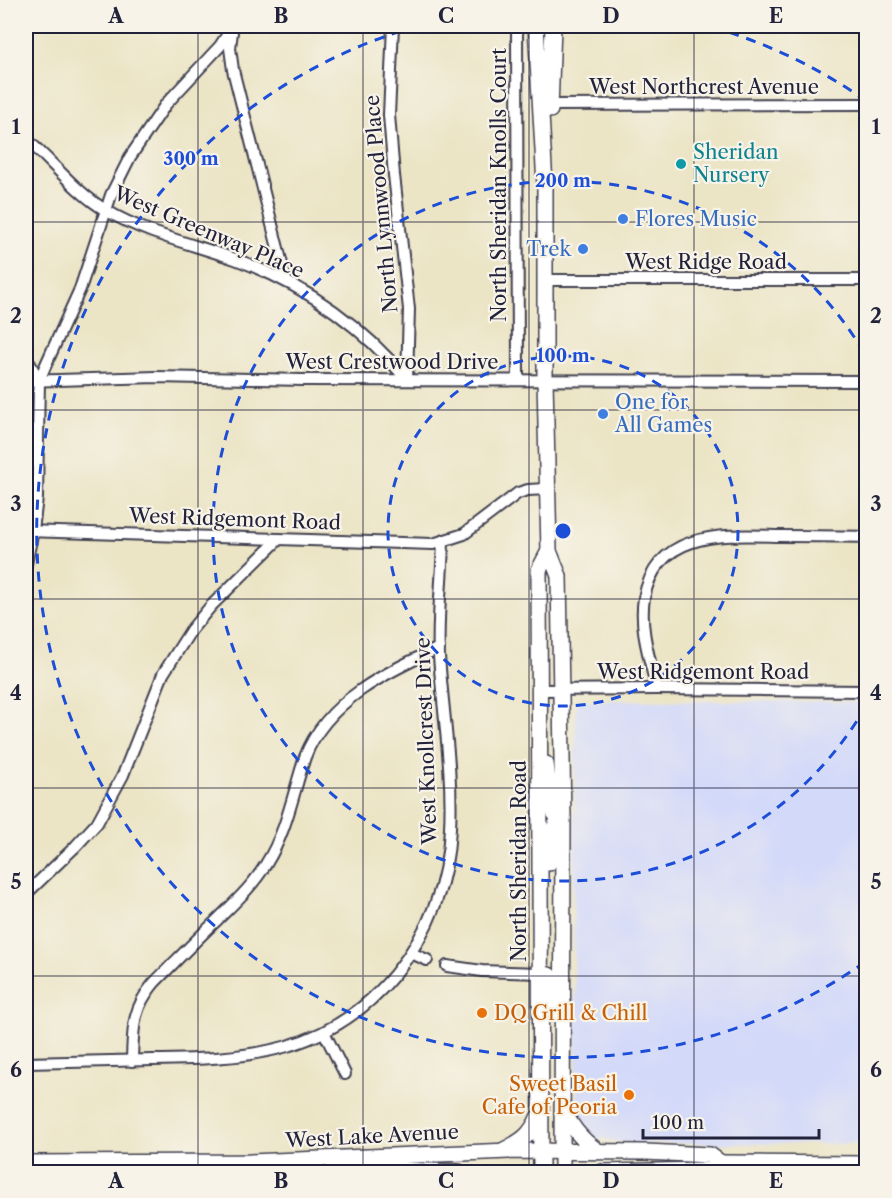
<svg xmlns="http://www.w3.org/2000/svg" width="892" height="1198" viewBox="0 0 892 1198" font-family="'Libre Caslon Text',serif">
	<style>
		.built { fill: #d3d9f9 }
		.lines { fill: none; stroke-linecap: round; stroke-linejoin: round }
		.street-casing { stroke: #403f50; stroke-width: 14 }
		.secondary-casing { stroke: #403f50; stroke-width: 18 }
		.street { stroke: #fff; stroke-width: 10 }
		.secondary { stroke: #fff; stroke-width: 15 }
		.grid { fill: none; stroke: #22223b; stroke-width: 1.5; stroke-opacity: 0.55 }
		.ring { fill: none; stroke: #1d4ed8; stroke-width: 3; stroke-dasharray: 10 8 }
		.culture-dot { fill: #0f9aa8; stroke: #f7f3e8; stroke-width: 2 }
		.shop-dot { fill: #3f7fe0; stroke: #f7f3e8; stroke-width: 2 }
		.food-dot { fill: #e8710a; stroke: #f7f3e8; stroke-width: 2 }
		.labels { text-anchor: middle; stroke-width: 4.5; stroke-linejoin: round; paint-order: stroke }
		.street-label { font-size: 20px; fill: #22223b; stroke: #f7f3e8 }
		.culture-label { font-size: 20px; fill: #0d838f; stroke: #f7f3e8; text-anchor: start }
		.shop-label { font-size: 20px; fill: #366cbe; stroke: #f7f3e8; text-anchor: start }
		.food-label { font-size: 20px; fill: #c56008; stroke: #f7f3e8; text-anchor: start }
		.centre { fill: #1d4ed8; stroke: #f7f3e8; stroke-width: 3 }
		.ring-label { font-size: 18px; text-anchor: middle; font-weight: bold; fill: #1d4ed8; stroke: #f7f3e8; stroke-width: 4.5; stroke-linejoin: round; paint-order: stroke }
		.neatline { fill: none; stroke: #22223b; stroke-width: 2 }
		.grid-label { font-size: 20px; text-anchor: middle; font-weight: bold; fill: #22223b }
	</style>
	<rect width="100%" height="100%" fill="#f7f3e8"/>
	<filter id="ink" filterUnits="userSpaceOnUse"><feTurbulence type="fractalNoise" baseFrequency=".0167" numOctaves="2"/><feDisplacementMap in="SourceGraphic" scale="12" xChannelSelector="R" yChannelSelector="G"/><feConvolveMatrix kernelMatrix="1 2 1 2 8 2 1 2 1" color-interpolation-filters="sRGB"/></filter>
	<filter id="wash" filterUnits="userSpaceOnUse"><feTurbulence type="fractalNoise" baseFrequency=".008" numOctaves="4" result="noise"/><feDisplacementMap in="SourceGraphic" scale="24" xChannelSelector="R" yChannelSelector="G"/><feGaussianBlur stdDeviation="1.35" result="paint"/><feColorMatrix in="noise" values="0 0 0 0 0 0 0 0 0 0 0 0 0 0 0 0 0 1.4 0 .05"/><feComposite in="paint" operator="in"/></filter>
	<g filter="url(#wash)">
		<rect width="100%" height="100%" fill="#ebe4c5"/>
		<path class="built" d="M576,700L866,702V1144L624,1143L594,1137L581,1122L577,1098L573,909Z"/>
	</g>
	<g filter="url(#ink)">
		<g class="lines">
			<defs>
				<g id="street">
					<path d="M393,26L389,115L394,175L409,309L407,380"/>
					<path d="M517,26L518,380"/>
					<path d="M232,32L230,48L233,70L286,280"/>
					<path d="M546,105L866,104"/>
					<path d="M26,139C53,162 76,193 107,211C146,234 193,244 235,259C303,284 361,324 407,380"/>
					<path d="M545,280H866"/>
					<path d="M26,357L39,380"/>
					<path d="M26,381L156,377L303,380L866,381"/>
					<path d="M26,531L433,544L464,534L518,493L528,490L547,489"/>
					<path d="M26,564L33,530L37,498L39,380L80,289L111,195L130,157L166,104L220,46L233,26"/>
					<path d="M657,689C650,660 639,628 644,598C657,529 726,535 779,536C808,536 837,536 866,537"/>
					<path d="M539,690L657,689L866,691"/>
					<path d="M26,894L75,847L97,823L123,775L163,674L191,630L211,606L279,539"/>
					<path d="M411,953L427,960"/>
					<path d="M447,966L482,971L540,973"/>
					<path d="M324,1032L345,1074"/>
					<path d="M132,1061C133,1029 132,1009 154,983C174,963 194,942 215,922C233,904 253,886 266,864C287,831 293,793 305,757C326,701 388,671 439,648"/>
					<path d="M26,1063C68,1062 110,1061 153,1060C248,1059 330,1054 395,974C430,931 448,883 450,828C453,773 443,712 439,656C437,618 442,580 443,542"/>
					<path d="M302,1160V1172"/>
				</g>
				<g id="secondary">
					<path d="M536,26L545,185V380L549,551L559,576L563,818L562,1172"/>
					<path d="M550,110L553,26"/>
					<path d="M546,764L551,806L555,814L563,818"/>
					<path d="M549,863C550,846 547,828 563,818"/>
					<path d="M540,973L549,975L551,979L552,1005L556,1013"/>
					<path d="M563,1111C573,1128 581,1140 598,1151"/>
					<path d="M504,1150C522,1141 531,1135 539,1116"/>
					<path d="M26,1163L250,1162L509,1151L645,1152L710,1155L721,1163"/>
					<path d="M334,1168L459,1172"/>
					<path d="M541,1172L539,570L549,551"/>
					<path d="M602,1172L711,1170L721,1163L866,1164"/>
				</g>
			</defs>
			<use href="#street" class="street-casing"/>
			<use href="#secondary" class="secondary-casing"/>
			<use href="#street" class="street"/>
			<use href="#secondary" class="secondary"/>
		</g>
	</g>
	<path class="grid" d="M198,26V1172M363,26V1172M529,26V1172M694,26V1172M26,222H866M26,410H866M26,599H866M26,788H866M26,976H866"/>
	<g class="ring">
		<circle cx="563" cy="531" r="175"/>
		<path d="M866 706A350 350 0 1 1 866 356"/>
		<path d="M865 962A526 526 0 1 1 414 27M712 27A526 526 0 0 1 865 100"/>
	</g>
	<circle class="culture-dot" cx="681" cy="164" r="6"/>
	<g class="shop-dot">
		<circle cx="623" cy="219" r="6"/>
		<circle cx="583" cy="249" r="6"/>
		<circle cx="603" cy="414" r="6"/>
	</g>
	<g class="food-dot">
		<circle cx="482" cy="1013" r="6"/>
		<circle cx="629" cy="1095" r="6"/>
	</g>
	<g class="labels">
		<g class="street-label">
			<text x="704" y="94">West Northcrest Avenue</text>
			<text transform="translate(499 185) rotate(-90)" y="7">North Sheridan Knolls Court</text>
			<text transform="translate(381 204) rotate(-95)" y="7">North Lynnwood Place</text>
			<text transform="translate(209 232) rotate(23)" y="7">West Greenway Place</text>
			<text x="706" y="269">West Ridge Road</text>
			<text x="392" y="369">West Crestwood Drive</text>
			<text transform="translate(235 519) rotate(2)" y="7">West Ridgemont Road</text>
			<text x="703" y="679">West Ridgemont Road</text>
			<text transform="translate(426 741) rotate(-92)" y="7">West Knollcrest Drive</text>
			<text transform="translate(519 861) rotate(-90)" y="7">North Sheridan Road</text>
			<text transform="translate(372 1136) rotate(-3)" y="7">West Lake Avenue</text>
		</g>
		<g class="culture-label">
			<text x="693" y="159">Sheridan<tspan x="693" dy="23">Nursery</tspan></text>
		</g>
		<g class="shop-label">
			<text x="635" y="226">Flores Music</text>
			<text x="571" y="256" text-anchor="end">Trek</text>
			<text x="615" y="409">One for<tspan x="615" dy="23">All Games</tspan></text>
		</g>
		<g class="food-label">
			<text x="494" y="1020">DQ Grill &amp; Chill</text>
			<text x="617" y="1091" text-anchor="end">Sweet Basil<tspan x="617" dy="23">Cafe of Peoria</tspan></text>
		</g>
	</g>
	<circle cx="563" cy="531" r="9" class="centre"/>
	<g class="ring-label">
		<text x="191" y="165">300 m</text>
		<text x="563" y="187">200 m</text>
		<text x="563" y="362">100 m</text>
	</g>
	<rect width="892" height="1198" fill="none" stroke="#f7f3e8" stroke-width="66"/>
	<path d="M643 1129v9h176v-9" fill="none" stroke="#22223b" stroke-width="3"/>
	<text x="652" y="1129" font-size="18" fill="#22223b" stroke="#f7f3e8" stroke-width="4.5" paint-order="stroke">100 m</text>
	<rect x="33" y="33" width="826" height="1132" class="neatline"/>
	<g class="grid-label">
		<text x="116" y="23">A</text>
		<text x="281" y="23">B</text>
		<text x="446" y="23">C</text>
		<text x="611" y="23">D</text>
		<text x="776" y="23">E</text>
		<text x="16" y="134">1</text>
		<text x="876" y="134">1</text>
		<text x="16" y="323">2</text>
		<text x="876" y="323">2</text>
		<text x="16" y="511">3</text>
		<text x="876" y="511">3</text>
		<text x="16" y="700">4</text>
		<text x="876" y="700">4</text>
		<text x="16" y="889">5</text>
		<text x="876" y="889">5</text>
		<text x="16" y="1077">6</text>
		<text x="876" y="1077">6</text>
		<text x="116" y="1188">A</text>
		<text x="281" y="1188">B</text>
		<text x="446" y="1188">C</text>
		<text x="611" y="1188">D</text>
		<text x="776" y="1188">E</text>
	</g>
</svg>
